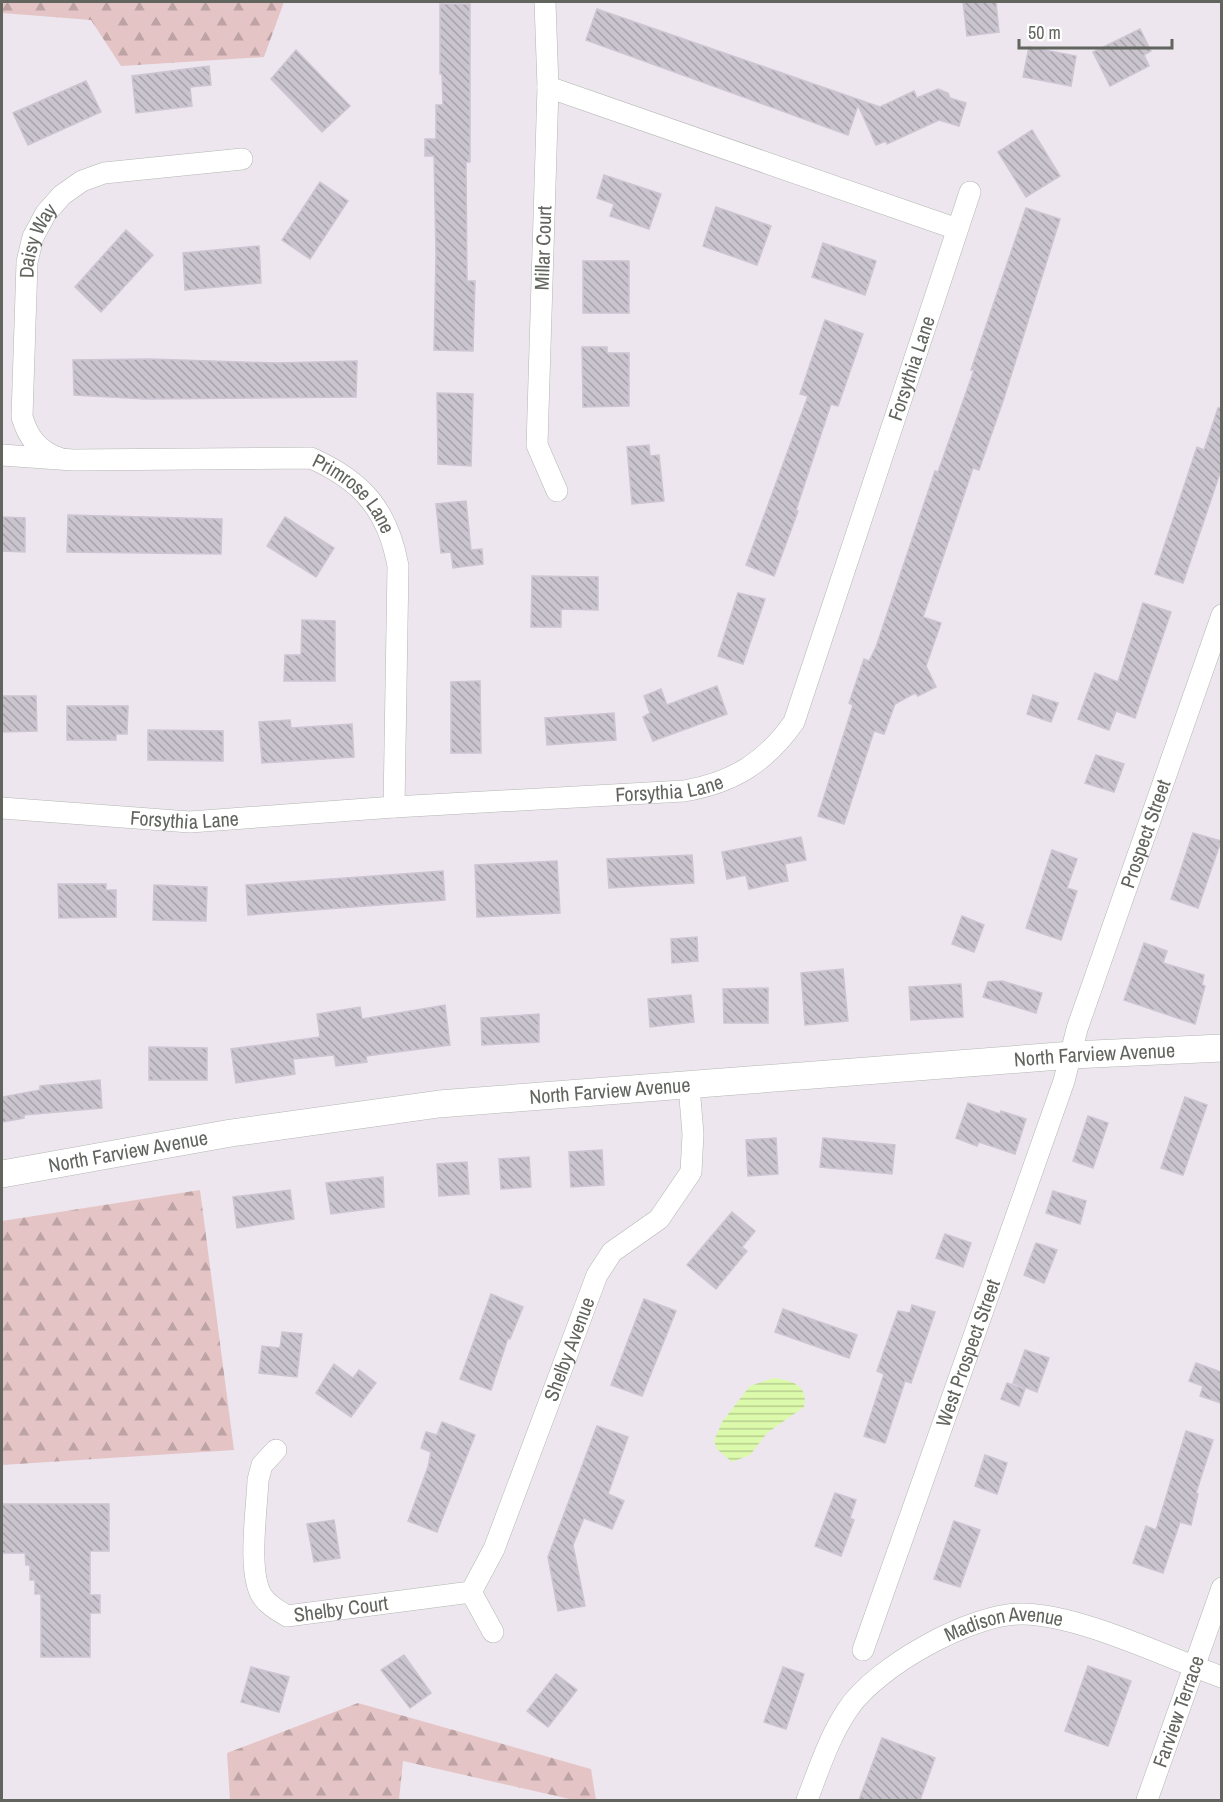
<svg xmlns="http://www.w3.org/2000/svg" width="1223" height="1802" viewBox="0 0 1223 1802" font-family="'Archivo Narrow',sans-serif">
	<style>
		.forest { fill: url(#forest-firs) }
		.water { fill: url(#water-rules) }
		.building { fill: url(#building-back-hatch); stroke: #cec5d3; stroke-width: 1.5 }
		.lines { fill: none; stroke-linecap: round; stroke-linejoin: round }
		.minor-casing { stroke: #b3b7b1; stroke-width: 22 }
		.tertiary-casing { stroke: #b3b7b1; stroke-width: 28 }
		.minor { stroke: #fff; stroke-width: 21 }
		.tertiary { stroke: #fff; stroke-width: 27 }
		.labels { text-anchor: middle; stroke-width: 4.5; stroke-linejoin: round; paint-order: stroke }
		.street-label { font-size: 20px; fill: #61655e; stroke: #fff }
	</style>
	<defs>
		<pattern id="forest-firs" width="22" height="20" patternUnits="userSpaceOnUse" patternTransform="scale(1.5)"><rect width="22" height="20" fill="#e5c4c6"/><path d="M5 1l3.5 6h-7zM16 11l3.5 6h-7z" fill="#bda3a4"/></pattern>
		<pattern id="water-rules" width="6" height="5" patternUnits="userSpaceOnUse" patternTransform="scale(1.5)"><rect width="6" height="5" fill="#dcfaab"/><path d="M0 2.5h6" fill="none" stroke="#b6ce8e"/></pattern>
		<pattern id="building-back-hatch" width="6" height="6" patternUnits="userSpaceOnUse" patternTransform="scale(1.5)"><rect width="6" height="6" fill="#c9c4cd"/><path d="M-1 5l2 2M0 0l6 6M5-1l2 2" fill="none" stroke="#a7a3aa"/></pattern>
	</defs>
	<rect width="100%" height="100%" fill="#ede6ef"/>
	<g class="forest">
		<path d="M2,2H284L264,57L121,66L91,20L2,13Z"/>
		<path d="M200,1190L234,1450L2,1465V1221Z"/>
		<path d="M358,1703L591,1769L596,1800H574L403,1761L399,1800H230L227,1753Z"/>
	</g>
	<path class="water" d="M773,1378C791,1380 809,1385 804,1407L767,1433L750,1455L732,1462L717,1449L714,1441L722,1422L750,1386Z"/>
	<g class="building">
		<path d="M963,2H996L999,32L967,36Z"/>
		<path d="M440,4H470V162H466L467,281H475L473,351L434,350L436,255L434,156H425V139H436V105H443L442,74H440Z"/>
		<path d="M597,9L880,107L914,91L917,98L938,89L948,93L950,98L966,103L959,126L939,120L887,144L886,141L876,145L858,105L848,135L586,40Z"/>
		<path d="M1140,29L1151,51L1144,55L1149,66L1110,86L1093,52Z"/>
		<path d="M1029,47L1076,56L1071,86L1023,77Z"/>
		<path d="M296,50L350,106L322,132L271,79Z"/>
		<path d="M209,66L211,85L190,87L192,106L136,113L132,76Z"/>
		<path d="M86,81L101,112L28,145L13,113Z"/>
		<path d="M1032,130L1060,176L1026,197L998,152Z"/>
		<path d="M604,175L661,194L649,229L610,216L614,204L597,198Z"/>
		<path d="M320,182L348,201L310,259L282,240Z"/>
		<path d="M716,207L771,226L757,265L703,246Z"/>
		<path d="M1026,208L1060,219L1004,398L979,470L973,468L923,617L941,623L926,666L936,687L918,696L915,693L895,704L884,734L874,731L844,824L818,816L853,705L849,703L864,659L869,661L876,647L935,471L938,472L974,370H971Z"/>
		<path d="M126,230L153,255L101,312L75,287Z"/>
		<path d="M823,243L876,261L865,295L812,277Z"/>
		<path d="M259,246L261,283L185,290L183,253Z"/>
		<rect x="583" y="261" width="46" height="52"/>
		<path d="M825,320L863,334L838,406L831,404L796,510L798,511L774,576L746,565L808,396L800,394Z"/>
		<path d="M582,347H607V353H629V406L583,407Z"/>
		<path d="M149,359L275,363L357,361L356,397L146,399L74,395L73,360Z"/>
		<path d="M437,393L473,394L471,466L438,464Z"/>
		<path d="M1218,408H1221V470L1183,583L1155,574L1197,447L1204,450Z"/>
		<path d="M649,445L650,456L659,455L664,501L632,504L627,447Z"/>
		<path d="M466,501L471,550L482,549L483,564L453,568L451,552L441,553L436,504Z"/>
		<path d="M68,515L222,519L221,554L67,552Z"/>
		<path d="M2,517L25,518V552L2,551Z"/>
		<path d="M285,517L334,548L316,577L267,546Z"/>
		<path d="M532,576L598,577V610L561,609V627H531Z"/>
		<path d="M738,593L765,599L743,664L718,656Z"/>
		<path d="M1143,603L1171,612L1135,718L1116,711L1109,730L1078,719L1095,673L1118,682Z"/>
		<path d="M302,620L335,621V681H284L285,655H301Z"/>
		<path d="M480,681L481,753H451V682Z"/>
		<path d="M717,686L727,714L653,741L643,717L650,713L644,696L661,689L667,705Z"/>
		<path d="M1033,695L1058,703L1051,722L1027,714Z"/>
		<path d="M2,696H36L37,731L2,732Z"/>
		<path d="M67,706H128L127,734H116V740H67Z"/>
		<path d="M614,713L616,740L547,745L545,718Z"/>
		<path d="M290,720L291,728L352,724L354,757L262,763L259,722Z"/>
		<path d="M148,730L223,731V761L148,760Z"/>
		<path d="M1096,755L1124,764L1114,792L1085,783Z"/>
		<path d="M1193,833L1221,841L1198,908L1171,899Z"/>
		<path d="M801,837L806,860L785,864L788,881L749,889L746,875L727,879L722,852Z"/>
		<path d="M1052,850L1077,859L1067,888L1077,891L1061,940L1026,928Z"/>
		<path d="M692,855L694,883L609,888L607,859Z"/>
		<path d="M557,861L560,913L477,917L475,865Z"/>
		<path d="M443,871L445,900L248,915L246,885Z"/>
		<path d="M58,884H106V890H116V917L59,918Z"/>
		<path d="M154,885L207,887L206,921L153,920Z"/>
		<path d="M962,916L984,925L974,952L952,944Z"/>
		<path d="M697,937L698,961L672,963L671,939Z"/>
		<path d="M1144,943L1167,951L1163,963L1204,975L1202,985L1205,986L1195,1024L1124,1000Z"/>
		<path d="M843,969L848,1021L805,1025L801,973Z"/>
		<path d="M1002,981L1042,993L1036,1013L983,997L988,982Z"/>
		<path d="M961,984L963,1017L911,1020L909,987Z"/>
		<path d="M768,988V1023H724L723,989Z"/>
		<path d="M691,995L694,1022L650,1027L648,999Z"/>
		<path d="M445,1005L450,1045L366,1056L367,1062L336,1066L334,1055L293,1059L295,1074L236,1083L231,1049L320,1037L317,1014L360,1007L362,1019Z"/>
		<path d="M539,1014V1042L482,1045L481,1018Z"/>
		<path d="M149,1047L207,1048V1080H149Z"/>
		<path d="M100,1080L102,1108L24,1115V1118L2,1122V1097L40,1090V1086Z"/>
		<path d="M1185,1097L1207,1105L1183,1175L1161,1168Z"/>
		<path d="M968,1103L1000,1114L1001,1111L1026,1119L1015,1154L979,1142L977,1146L956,1138Z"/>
		<path d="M1088,1116L1108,1123L1093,1168L1073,1161Z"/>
		<path d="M776,1138L778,1174L748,1176L746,1140Z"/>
		<path d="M823,1138L895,1145L892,1174L820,1167Z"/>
		<path d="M602,1150L604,1185L571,1187L569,1152Z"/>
		<path d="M529,1157L531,1187L501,1189L499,1159Z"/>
		<path d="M467,1162L469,1194L439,1196L437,1164Z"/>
		<path d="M383,1177L384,1207L331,1214L326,1183Z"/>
		<path d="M290,1190L294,1219L237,1228L233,1197Z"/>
		<path d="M1053,1191L1086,1201L1080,1224L1046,1213Z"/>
		<path d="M732,1212L755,1231L742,1247L747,1251L716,1289L687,1265Z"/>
		<path d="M945,1234L971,1243L963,1267L936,1258Z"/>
		<path d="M1036,1243L1057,1250L1044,1283L1024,1275Z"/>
		<path d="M491,1294L523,1307L510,1339L508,1338L491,1390L460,1379Z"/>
		<path d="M644,1299L676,1311L642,1396L611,1385Z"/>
		<path d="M912,1305L935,1312L911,1383L905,1381L885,1443L864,1436L884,1374L877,1371L898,1311L910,1313Z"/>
		<path d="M783,1309L857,1335L849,1358L775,1332Z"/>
		<path d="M282,1332L302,1334L297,1377L259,1373L262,1346L280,1348Z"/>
		<path d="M1025,1350L1049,1358L1037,1392L1013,1383Z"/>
		<path d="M1196,1363L1221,1372V1403L1200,1396L1203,1386L1189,1381Z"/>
		<path d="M334,1364L353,1378L359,1370L376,1383L351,1417L316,1393Z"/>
		<path d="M1007,1383L1025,1389L1019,1406L1001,1399Z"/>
		<path d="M442,1422L475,1435L437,1532L408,1521L428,1467L431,1452L421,1448L426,1432L437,1435Z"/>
		<path d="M597,1426L628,1437L608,1494L624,1501L612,1529L584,1518L573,1545L585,1606L558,1611L548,1557Z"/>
		<path d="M1186,1431L1213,1440L1196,1493L1198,1494L1191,1525L1180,1522L1163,1573L1133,1563L1146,1526L1156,1530Z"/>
		<path d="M985,1455L1007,1463L997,1494L975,1486Z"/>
		<path d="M835,1493L856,1500L850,1518L854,1520L841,1556L815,1546Z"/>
		<path d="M2,1504H109V1551H90V1595H100V1613H90V1657H41V1594H35V1580H30V1565H26L25,1553H2Z"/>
		<path d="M334,1520L340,1558L314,1562L307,1524Z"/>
		<path d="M954,1521L980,1530L960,1587L934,1579Z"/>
		<path d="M404,1655L431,1693L410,1708L381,1670Z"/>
		<path d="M1088,1666L1131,1681L1108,1746L1065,1731Z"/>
		<path d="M251,1667L289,1677L279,1712L241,1702Z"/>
		<path d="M783,1667L804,1674L786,1729L764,1722Z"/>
		<path d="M556,1674L577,1690L548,1727L527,1711Z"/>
		<path d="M882,1738L935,1758L920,1800H859Z"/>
	</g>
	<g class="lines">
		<defs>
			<g id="minor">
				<path d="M545,2L548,87L537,445L557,491"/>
				<path d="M548,87L957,229"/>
				<path id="s1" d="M2,455L73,460L311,458C363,481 388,511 398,566L394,807"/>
				<path id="s2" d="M59,458C38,451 28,437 22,417L27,262L33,237L46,213L62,195L82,181L104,173L242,159"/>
				<path id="s3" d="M2,808L190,822L394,807L684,791C732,783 765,763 794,722L970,192"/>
				<path id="s4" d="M276,1450L262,1465L258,1480C257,1509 247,1572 262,1596C268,1605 277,1610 287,1616L471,1592"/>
				<path id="s5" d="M493,1632L471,1592L494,1549L597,1275L612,1252L659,1219L691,1172L693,1134L689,1086"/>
				<path id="s6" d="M863,1650L1064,1081L1077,1029L1222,615"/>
				<path id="s7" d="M807,1800C819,1769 829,1737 848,1709C876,1667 971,1613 1023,1614C1081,1615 1165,1657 1222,1677"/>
				<path id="s8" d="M1147,1800L1222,1588"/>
			</g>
			<g id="tertiary">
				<path id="s9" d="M2,1174L231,1133L439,1104L1072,1055L1222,1048"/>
			</g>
		</defs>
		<use href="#minor" class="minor-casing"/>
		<use href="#tertiary" class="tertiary-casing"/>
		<use href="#minor" class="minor"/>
		<use href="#tertiary" class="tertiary"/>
	</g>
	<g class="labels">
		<g class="street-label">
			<text dy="7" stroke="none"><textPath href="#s2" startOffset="236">Daisy Way</textPath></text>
			<text transform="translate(543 248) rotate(-88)" y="7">Millar Court</text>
			<text dy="7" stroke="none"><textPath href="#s3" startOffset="1190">Forsythia Lane</textPath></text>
			<text dy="7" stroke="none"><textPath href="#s1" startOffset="366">Primrose Lane</textPath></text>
			<text dy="7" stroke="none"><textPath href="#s3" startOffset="669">Forsythia Lane</textPath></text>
			<text dy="7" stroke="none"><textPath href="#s3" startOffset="183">Forsythia Lane</textPath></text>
			<text dy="7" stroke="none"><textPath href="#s6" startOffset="864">Prospect Street</textPath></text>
			<text dy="7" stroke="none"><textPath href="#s9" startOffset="1100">North Farview Avenue</textPath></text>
			<text dy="7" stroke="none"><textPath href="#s9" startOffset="614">North Farview Avenue</textPath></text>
			<text dy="7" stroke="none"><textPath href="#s9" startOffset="128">North Farview Avenue</textPath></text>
			<text dy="7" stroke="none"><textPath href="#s5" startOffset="308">Shelby Avenue</textPath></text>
			<text dy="7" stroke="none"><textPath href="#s6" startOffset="315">West Prospect Street</textPath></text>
			<text dy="7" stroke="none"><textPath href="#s4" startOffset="240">Shelby Court</textPath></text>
			<text dy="7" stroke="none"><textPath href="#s7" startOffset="284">Madison Avenue</textPath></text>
			<text dy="7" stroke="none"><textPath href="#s8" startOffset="94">Farview Terrace</textPath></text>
		</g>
	</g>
	<rect width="1223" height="1802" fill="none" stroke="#61655e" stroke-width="6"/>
	<path d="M1019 39v9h153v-9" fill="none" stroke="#61655e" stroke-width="3"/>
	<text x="1028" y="39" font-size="18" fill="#61655e" stroke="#ffffff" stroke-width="4.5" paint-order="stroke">50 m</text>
</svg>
